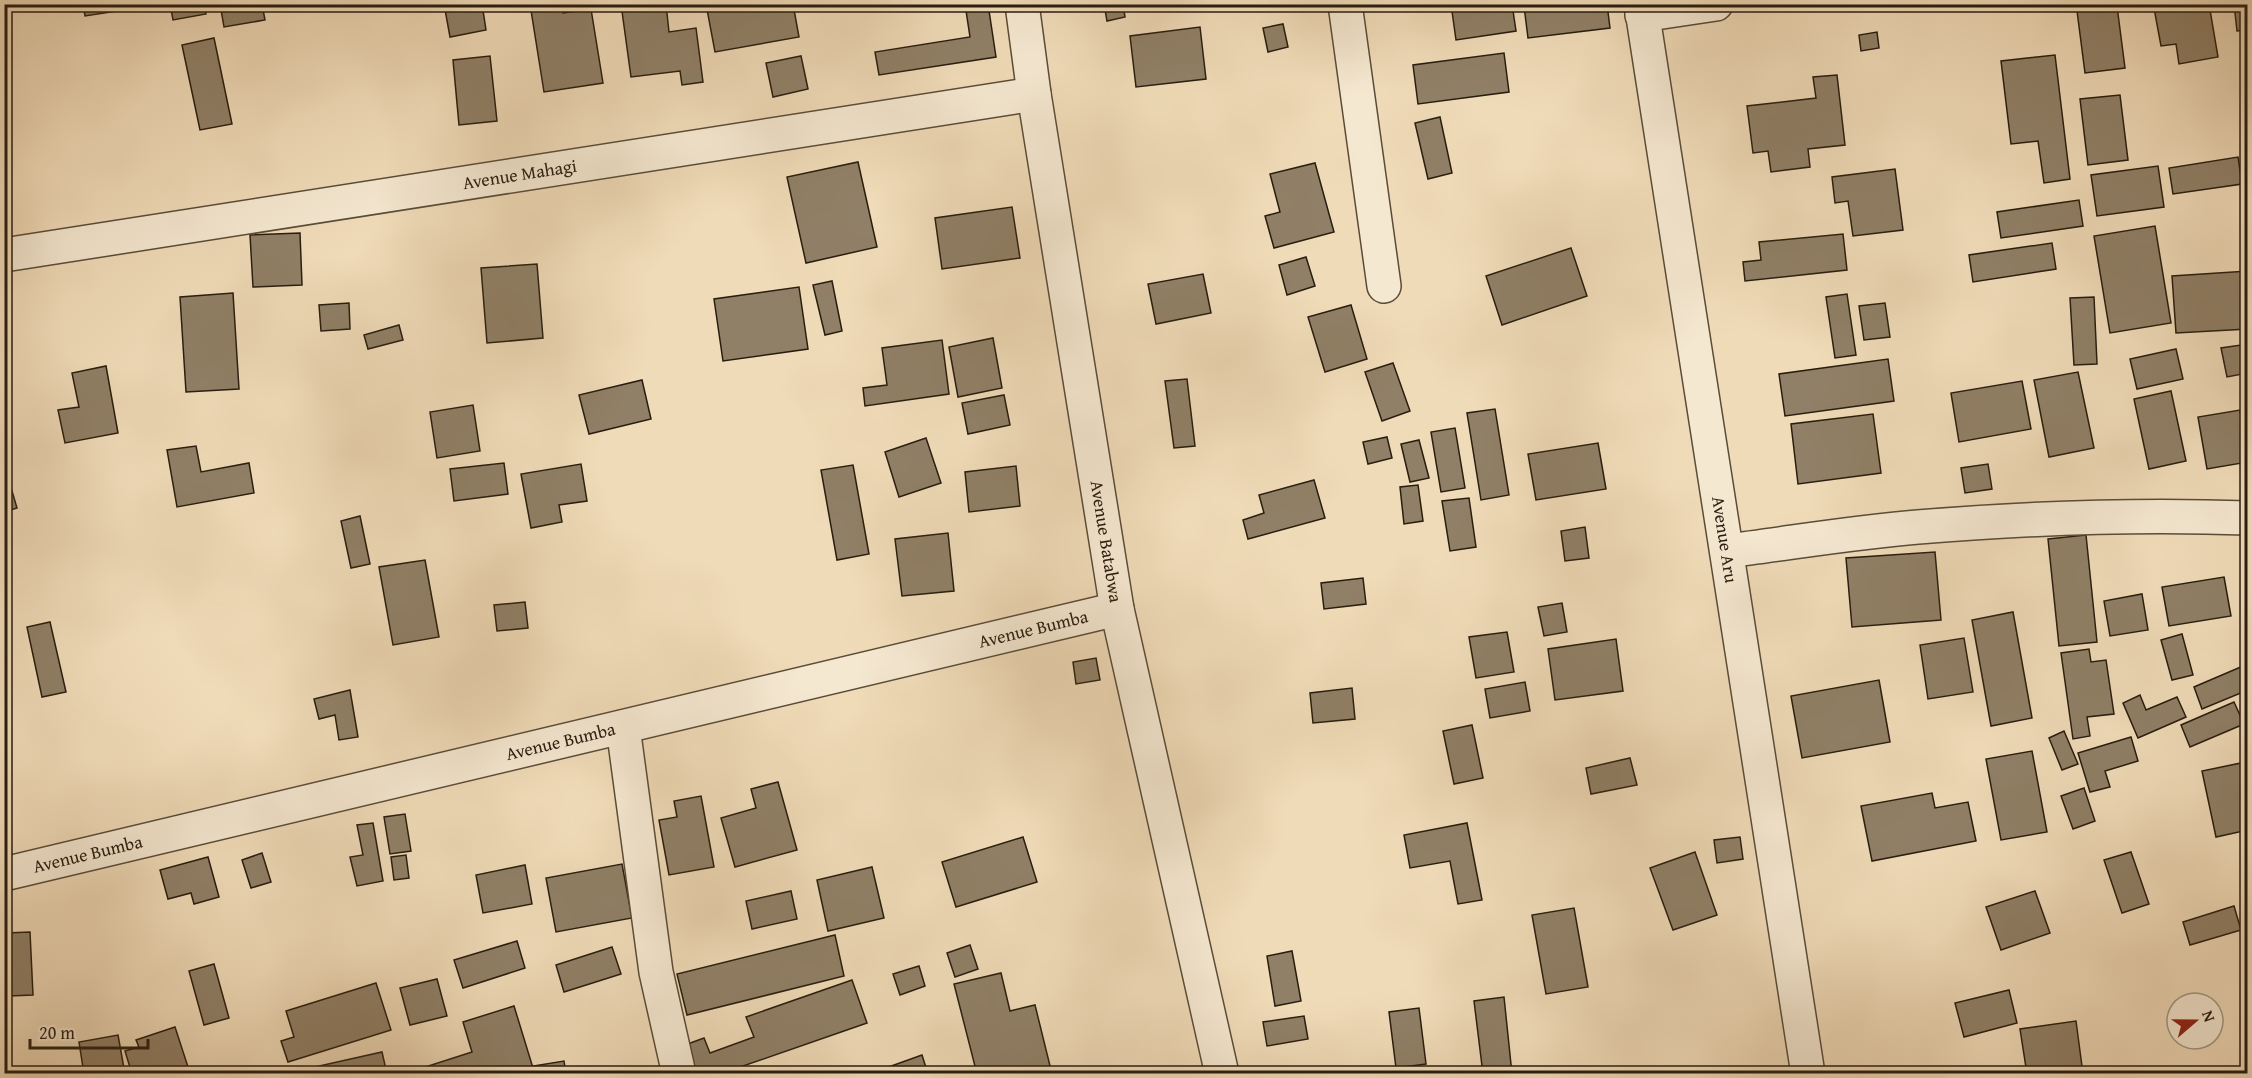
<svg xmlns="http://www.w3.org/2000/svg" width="2252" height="1078" viewBox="0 0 2252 1078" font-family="'Gentium Book Plus',serif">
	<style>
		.building { fill: #908067; stroke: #281d0f; stroke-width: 1.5 }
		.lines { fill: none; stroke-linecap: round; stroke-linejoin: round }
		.minor-casing { stroke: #5a4c39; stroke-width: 36 }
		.minor { stroke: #f5e8d1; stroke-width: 33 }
		.labels { text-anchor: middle; stroke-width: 6; stroke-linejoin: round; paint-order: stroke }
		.street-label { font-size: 18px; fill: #281d0f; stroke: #f5e8d1 }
	</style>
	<rect width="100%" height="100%" fill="#f0dbb8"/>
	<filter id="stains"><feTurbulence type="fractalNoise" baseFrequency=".00333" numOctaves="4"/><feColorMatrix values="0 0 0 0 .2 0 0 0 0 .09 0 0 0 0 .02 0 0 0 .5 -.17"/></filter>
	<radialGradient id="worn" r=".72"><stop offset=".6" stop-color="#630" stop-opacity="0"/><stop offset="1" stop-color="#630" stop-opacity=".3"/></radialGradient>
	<g class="building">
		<path d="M83,4H143L144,7L85,16Z"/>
		<path d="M170,4H204L206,14L173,20Z"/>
		<path d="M220,4H262L265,20L224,27Z"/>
		<path d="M444,4H482L486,30L450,37Z"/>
		<path d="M530,4H562L563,13L591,9L603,83L544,92Z"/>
		<path d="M621,4H666L669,32L696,28L703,82L682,85L680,71L631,77Z"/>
		<path d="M706,4H793L799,37L715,52Z"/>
		<path d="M965,4H988L996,57L879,75L875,52L970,37Z"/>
		<path d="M1104,4H1123L1125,17L1107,21Z"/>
		<path d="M1451,4H1512L1516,31L1456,40Z"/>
		<path d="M1534,4H1607L1610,28L1528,38L1524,6Z"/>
		<path d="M2175,4H2209L2218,57L2179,64L2176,44L2161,46L2154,8Z"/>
		<path d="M2234,4H2248V30L2237,31Z"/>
		<path d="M2117,6L2125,68L2085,73L2077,11Z"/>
		<path d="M1283,24L1288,47L1268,52L1263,28Z"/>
		<path d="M1200,27L1206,79L1136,87L1130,36Z"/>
		<path d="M1877,32L1879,48L1861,51L1859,35Z"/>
		<path d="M214,38L232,124L200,130L182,45Z"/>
		<path d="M1504,53L1509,92L1418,104L1413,65Z"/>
		<path d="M2055,55L2070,179L2044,183L2038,141L2011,144L2001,61Z"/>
		<path d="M490,56L497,121L459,125L453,60Z"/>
		<path d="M801,56L808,89L773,97L766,63Z"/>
		<path d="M1837,75L1845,145L1808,149L1810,167L1771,172L1768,151L1753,153L1747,106L1816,98L1813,77Z"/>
		<path d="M2120,95L2128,160L2088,165L2080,99Z"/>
		<path d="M1440,117L1452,173L1428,179L1415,123Z"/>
		<path d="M2238,157L2242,184L2173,194L2169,168Z"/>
		<path d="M858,162L877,247L806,263L787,177Z"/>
		<path d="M1315,163L1334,232L1274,248L1265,216L1280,212L1270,174Z"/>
		<path d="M2158,166L2164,207L2097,216L2091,175Z"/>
		<path d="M1895,169L1903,230L1853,236L1848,201L1835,203L1832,177Z"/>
		<path d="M2079,200L2083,226L2001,238L1997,212Z"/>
		<path d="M1012,207L1020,258L942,269L935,218Z"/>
		<path d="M2155,226L2171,323L2110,333L2094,236Z"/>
		<path d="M300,233L302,285L253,287L250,235Z"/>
		<path d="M1843,234L1847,270L1745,281L1743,262L1761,260L1759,242Z"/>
		<path d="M2052,243L2056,269L1973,282L1969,255Z"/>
		<path d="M1571,248L1587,296L1502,325L1486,276Z"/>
		<path d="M1306,257L1315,286L1287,295L1279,265Z"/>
		<path d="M537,264L543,338L487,343L481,268Z"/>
		<path d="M2248,271V329L2176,333L2172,276Z"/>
		<path d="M1203,274L1211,313L1156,324L1148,284Z"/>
		<path d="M832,281L842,331L825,335L813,285Z"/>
		<path d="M799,287L808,349L723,361L714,299Z"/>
		<path d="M233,293L239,389L186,392L180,297Z"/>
		<path d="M1847,294L1856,355L1835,358L1826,297Z"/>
		<path d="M2094,297L2097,364L2074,365L2070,298Z"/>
		<path d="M349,303L350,329L321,331L319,305Z"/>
		<path d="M1885,303L1890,337L1864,340L1859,306Z"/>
		<path d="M1351,305L1367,359L1325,372L1308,317Z"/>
		<path d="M399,325L403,340L368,349L364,335Z"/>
		<path d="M993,338L1002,388L958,397L949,347Z"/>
		<path d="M942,340L949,394L865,406L863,388L887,385L882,348Z"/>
		<path d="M2248,344V373L2227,377L2221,348Z"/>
		<path d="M2176,349L2183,379L2137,389L2130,359Z"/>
		<path d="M1888,359L1894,401L1785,416L1779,374Z"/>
		<path d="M1393,363L1410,411L1382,421L1365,372Z"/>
		<path d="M106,366L118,433L65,443L58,410L79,407L72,373Z"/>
		<path d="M2078,372L2094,448L2049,457L2034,380Z"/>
		<path d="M1187,379L1195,446L1174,448L1165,381Z"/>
		<path d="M642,380L651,419L589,434L579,395Z"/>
		<path d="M2022,381L2031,429L1959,442L1951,393Z"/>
		<path d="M2171,391L2186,461L2149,469L2134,399Z"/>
		<path d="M1004,395L1010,425L968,434L962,403Z"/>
		<path d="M473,405L480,451L437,458L430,412Z"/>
		<path d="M1495,409L1509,495L1481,500L1467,413Z"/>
		<path d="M2240,410L2248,462L2207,469L2198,417Z"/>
		<path d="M1873,414L1881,473L1798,484L1791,424Z"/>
		<path d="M1455,428L1465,488L1441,492L1431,432Z"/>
		<path d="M1387,437L1392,458L1368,464L1363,442Z"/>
		<path d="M926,438L941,483L899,497L885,452Z"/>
		<path d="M1419,440L1429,478L1410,482L1401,444Z"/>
		<path d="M1598,443L1606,489L1536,500L1528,454Z"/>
		<path d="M196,446L201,472L249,463L254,493L177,507L167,450Z"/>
		<path d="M504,463L508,494L454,501L450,469Z"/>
		<path d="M581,464L587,501L559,505L562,522L531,528L521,474Z"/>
		<path d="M1988,464L1992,489L1965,493L1961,468Z"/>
		<path d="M853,465L869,554L837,560L821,470Z"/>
		<path d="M1016,466L1020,506L969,512L965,472Z"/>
		<path d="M7,474L17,508L4,512V475Z"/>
		<path d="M1314,480L1325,518L1248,539L1243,520L1264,513L1259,495Z"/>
		<path d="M1418,485L1423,521L1404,524L1400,487Z"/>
		<path d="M1469,498L1476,547L1450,551L1442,501Z"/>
		<path d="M360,516L370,564L351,568L341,521Z"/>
		<path d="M1585,527L1589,558L1565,561L1561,531Z"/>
		<path d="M948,533L954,591L902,596L895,539Z"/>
		<path d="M2086,535L2097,642L2059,646L2048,539Z"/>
		<path d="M1935,552L1941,620L1852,627L1846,558Z"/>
		<path d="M425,560L439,637L393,645L379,567Z"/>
		<path d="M2224,577L2231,616L2169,626L2162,587Z"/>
		<path d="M1363,578L1366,604L1324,609L1321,583Z"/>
		<path d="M2142,594L2148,630L2110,636L2104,601Z"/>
		<path d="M525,602L528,628L497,631L494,605Z"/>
		<path d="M1562,603L1567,632L1544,636L1538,607Z"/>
		<path d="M2013,612L2032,718L1991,726L1972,620Z"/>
		<path d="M50,622L66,692L42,697L27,627Z"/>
		<path d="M1507,632L1514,672L1476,678L1469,637Z"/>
		<path d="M2182,634L2193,675L2172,680L2161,640Z"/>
		<path d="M1964,638L1973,692L1928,699L1920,645Z"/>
		<path d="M1616,639L1623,691L1555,700L1548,649Z"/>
		<path d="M2089,649L2091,662L2106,660L2114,714L2087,717L2090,736L2073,739L2061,653Z"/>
		<path d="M1096,658L1100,680L1076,684L1073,662Z"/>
		<path d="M2243,666L2248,676V690L2202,709L2194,687Z"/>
		<path d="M1879,680L1890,742L1802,758L1791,696Z"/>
		<path d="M1525,682L1530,711L1490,718L1485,689Z"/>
		<path d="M1352,688L1355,719L1313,723L1310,693Z"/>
		<path d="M350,690L358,737L339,740L335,715L319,719L314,699Z"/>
		<path d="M2140,695L2146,710L2177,697L2186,717L2138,738L2123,703Z"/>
		<path d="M2234,702L2244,724L2190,747L2181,725Z"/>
		<path d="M1472,725L1483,778L1454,784L1443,731Z"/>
		<path d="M2064,731L2078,764L2062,770L2049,738Z"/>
		<path d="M2131,737L2138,761L2105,771L2110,787L2090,792L2078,753Z"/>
		<path d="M2032,751L2047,832L2001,840L1986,759Z"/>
		<path d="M1630,758L1637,785L1591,794L1586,768Z"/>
		<path d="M2241,763L2248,794V830L2216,837L2202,771Z"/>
		<path d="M778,782L797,850L735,867L721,818L756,808L751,789Z"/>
		<path d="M2084,788L2095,821L2073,829L2061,796Z"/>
		<path d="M1932,793L1935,808L1968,802L1976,841L1872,861L1861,806Z"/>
		<path d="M701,796L714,867L669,875L659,820L677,817L674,801Z"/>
		<path d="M405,814L411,851L390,854L384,817Z"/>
		<path d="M373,823L383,881L357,886L350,857L363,855L357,825Z"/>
		<path d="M1467,823L1482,900L1458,904L1450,861L1410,868L1404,835Z"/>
		<path d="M1023,837L1037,882L956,907L942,862Z"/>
		<path d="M1740,837L1743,859L1717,863L1714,840Z"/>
		<path d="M1695,852L1717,915L1673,930L1650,868Z"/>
		<path d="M2131,852L2149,904L2122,913L2104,860Z"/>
		<path d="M262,853L271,882L251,888L242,860Z"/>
		<path d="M406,855L409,878L394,880L391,857Z"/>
		<path d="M208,857L219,897L194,904L191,893L168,899L160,870Z"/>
		<path d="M622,864L632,918L556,932L546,878Z"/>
		<path d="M525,865L532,904L483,913L476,875Z"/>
		<path d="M872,867L884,918L828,931L817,880Z"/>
		<path d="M791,891L797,919L752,929L746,901Z"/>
		<path d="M2035,891L2050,933L2001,950L1986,907Z"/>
		<path d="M2234,906L2241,930L2190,945L2183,922Z"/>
		<path d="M1574,908L1588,987L1546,994L1532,915Z"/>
		<path d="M30,932L33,995L9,996L6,933Z"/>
		<path d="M835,935L844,976L687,1015L677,974Z"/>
		<path d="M517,941L525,968L463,988L454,960Z"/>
		<path d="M970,945L978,969L955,977L947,953Z"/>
		<path d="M612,947L621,974L564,992L556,965Z"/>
		<path d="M1292,951L1301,1001L1275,1006L1267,956Z"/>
		<path d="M214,964L229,1018L204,1025L189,971Z"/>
		<path d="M919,966L925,986L900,995L893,974Z"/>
		<path d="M1001,973L1010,1011L1035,1005L1052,1074H977L954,984Z"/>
		<path d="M437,979L447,1016L410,1025L400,988Z"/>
		<path d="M852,980L867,1023L720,1074H696L685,1045L704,1038L710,1053L754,1037L746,1017Z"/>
		<path d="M376,983L391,1030L288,1062L281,1041L294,1037L286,1011Z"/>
		<path d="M2009,990L2017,1023L1964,1037L1955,1003Z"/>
		<path d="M1504,997L1512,1074H1483L1474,1001Z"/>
		<path d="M514,1006L533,1068L517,1074H420L419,1069L472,1052L463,1022Z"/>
		<path d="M1419,1008L1426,1064L1396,1068L1389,1012Z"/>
		<path d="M1304,1016L1308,1039L1267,1046L1263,1022Z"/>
		<path d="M2076,1021L2083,1074H2027L2020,1029Z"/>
		<path d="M175,1027L188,1067L168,1074H132L125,1051L139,1047L136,1040Z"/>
		<path d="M118,1035L125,1074H84L79,1042Z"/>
		<path d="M382,1052L387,1074H321L319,1066Z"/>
		<path d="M922,1055L928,1074H869Z"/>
		<path d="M564,1061L566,1074H535L533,1066Z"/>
	</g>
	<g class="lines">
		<defs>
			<g id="minor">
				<path id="s1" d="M1022,4L1034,94L1117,609L1222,1074"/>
				<path d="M1345,4L1384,286"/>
				<path id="s2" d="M1641,4L1808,1074"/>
				<path d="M1642,15L1716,4"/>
				<path id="s3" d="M4,255L1034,94"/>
				<path d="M1727,551C1791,543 1855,532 1918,527C2028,518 2138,514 2248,518"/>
				<path d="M623,727L656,972L679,1074"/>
				<path id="s4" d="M4,874L1117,609"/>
			</g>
		</defs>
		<use href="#minor" class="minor-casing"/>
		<use href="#minor" class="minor"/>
	</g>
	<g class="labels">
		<g class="street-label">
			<text dy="6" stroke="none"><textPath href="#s3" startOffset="522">Avenue Mahagi</textPath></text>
			<text dy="6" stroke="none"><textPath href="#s2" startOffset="542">Avenue Aru</textPath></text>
			<text dy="6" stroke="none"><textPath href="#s1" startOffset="544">Avenue Batabwa</textPath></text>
			<text dy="6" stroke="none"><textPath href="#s4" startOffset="1058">Avenue Bumba</textPath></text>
			<text dy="6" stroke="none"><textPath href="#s4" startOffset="572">Avenue Bumba</textPath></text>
			<text dy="6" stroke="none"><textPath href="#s4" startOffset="86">Avenue Bumba</textPath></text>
		</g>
	</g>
	<rect width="2252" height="1078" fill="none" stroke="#f0dbb8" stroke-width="24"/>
	<rect x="6" y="6" width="2240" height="1066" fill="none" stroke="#281d0f" stroke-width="3"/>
	<rect x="12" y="12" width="2228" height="1054" fill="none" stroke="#281d0f" stroke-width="1.5"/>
	<g transform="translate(2195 1021) rotate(70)"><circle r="28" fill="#f5e8d1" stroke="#a39783" stroke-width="1.5"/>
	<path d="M0-4.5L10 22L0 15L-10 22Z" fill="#8f2418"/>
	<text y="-9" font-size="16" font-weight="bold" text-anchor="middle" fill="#281d0f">N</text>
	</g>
	<path d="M30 1039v9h118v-9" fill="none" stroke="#281d0f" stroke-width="3"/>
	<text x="39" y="1039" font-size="18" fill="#281d0f" stroke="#f5e8d1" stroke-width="4.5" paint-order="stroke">20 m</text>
	<rect width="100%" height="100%" filter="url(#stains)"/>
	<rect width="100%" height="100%" fill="url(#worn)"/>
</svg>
